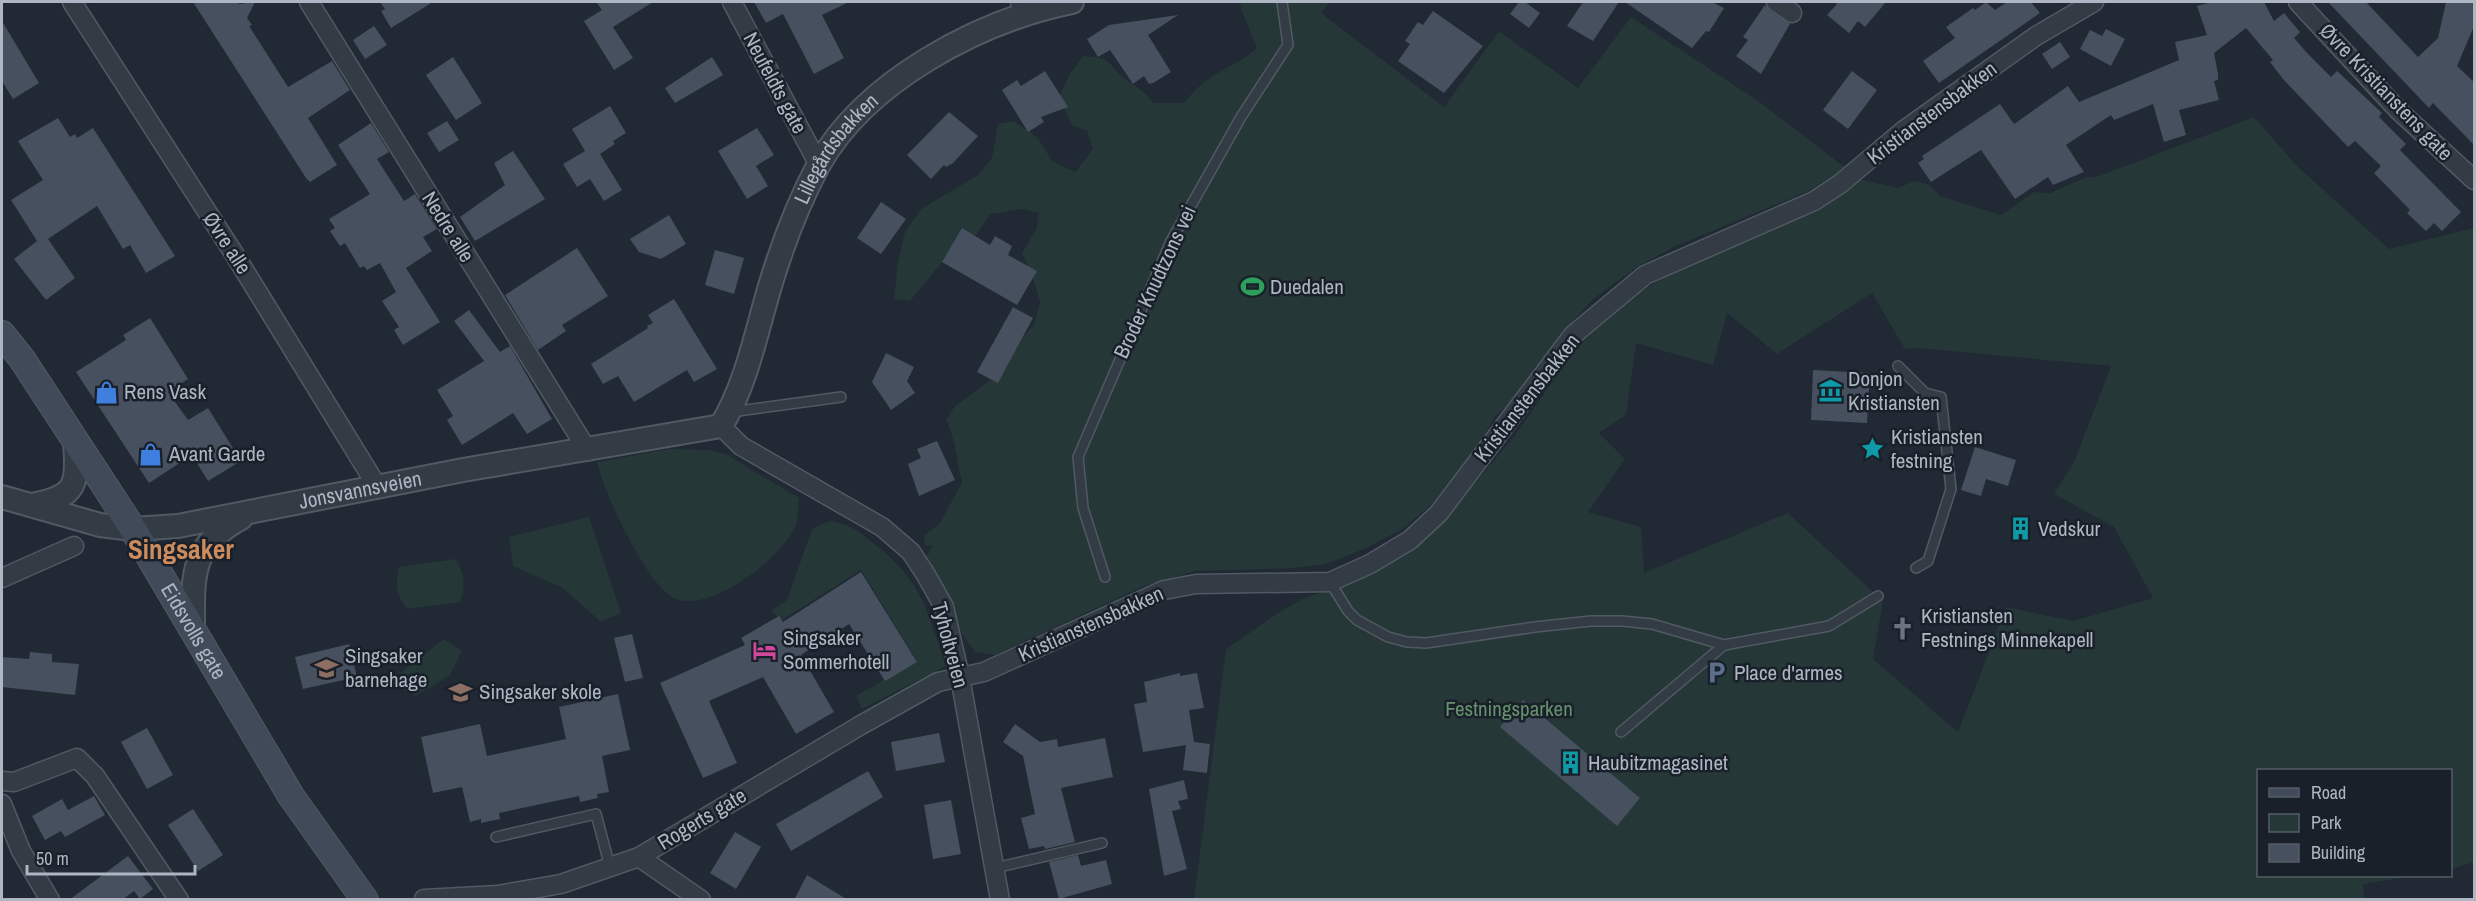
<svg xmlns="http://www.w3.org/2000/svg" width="2476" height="901" viewBox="0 0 2476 901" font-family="'Archivo Narrow',sans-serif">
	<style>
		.green { fill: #253737; fill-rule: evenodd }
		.building { fill: #46505e }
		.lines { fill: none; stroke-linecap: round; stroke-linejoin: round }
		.service-casing { stroke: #515963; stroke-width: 12 }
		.minor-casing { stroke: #515963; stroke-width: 21 }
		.tertiary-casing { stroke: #515963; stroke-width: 26 }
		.secondary-casing { stroke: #515963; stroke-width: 28 }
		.service { stroke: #333b45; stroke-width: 9 }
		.minor { stroke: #333b45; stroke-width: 18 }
		.tertiary { stroke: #333b45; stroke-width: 22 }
		.secondary { stroke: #414a58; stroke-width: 26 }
		.labels { text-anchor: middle; stroke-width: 5; stroke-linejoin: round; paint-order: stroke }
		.street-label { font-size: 21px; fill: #adb6c2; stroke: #192029 }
		.poi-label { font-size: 21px; fill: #adb6c2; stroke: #192029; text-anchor: start }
		.park-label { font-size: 21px; fill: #66916f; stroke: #192029 }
		.district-label { font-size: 27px; font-weight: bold; fill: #cc8c5e; stroke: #192029 }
	</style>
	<rect width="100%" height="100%" fill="#202934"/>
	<g class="green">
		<path d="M1240,2H1330L1321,13L1444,107L1499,31L1578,88L1631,17L1761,103L1847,169L1806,192L1676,246L1637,267L1592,300L1557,339L1515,400L1496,415L1464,471L1436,501L1401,530L1364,549L1326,564L1295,568L1196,571L1144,586L995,655L975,652L962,634L948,596L926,556L933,546L925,545L924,535L939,524L962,483C957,461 956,441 946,420L955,406L1006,369L1018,343L1034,325L1040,302L1032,274L1022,253L1036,230L1039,213L1022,209L990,214L977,234L957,244L910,301L894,299L898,261L905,232L921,209L978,175L992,158L998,124L1014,121L1038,138L1052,161L1075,172L1093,149L1087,131L1072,125L1059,97L1070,74L1083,56C1115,57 1107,66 1128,81C1140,90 1144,90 1154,103H1184C1193,92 1203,81 1216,74C1231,65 1244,60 1257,48L1241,9Z"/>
		<path d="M2254,117L2298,167L2389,249L2474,228V862L2451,869L2450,770H2258V876H2413L2363,884L2364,900H1194L1226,649L1284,609L1304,598L1334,588L1453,509L1513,438L1591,327L1628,299L1680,268L1785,224L1790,218C1817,218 1840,195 1859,179L1898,188L1914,181L1928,184L1940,196L2001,215L2034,192L2050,193L2084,178L2099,176ZM1872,293L1905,349L1918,348L2111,366L2074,462L2054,494L2114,527L2153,598L2073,621L2006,607L1958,732L1873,659L1883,601L1788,513L1644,573L1641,527L1588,512L1625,459L1599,433L1626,415L1636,343L1713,365L1727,313L1777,354Z"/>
		<path d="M670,449L709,450L726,454L799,498C798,506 799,517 796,525C783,557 715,610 679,600C648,592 604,492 597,462Z"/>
		<path d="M589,517L621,613L601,622L563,588L513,566L509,537Z"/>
		<path d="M829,521C852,524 859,532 877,546C924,584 927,611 946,666L862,709L856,696L917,661L861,570L782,620L771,611L787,600L812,529Z"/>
		<path d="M455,559C465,574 466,585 460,602L407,609C396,595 395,584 399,567Z"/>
		<path d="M444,639L462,651L450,675L416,696L403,690L394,678Z"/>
	</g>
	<g class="building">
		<path d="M193,2H238L239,4L255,2L247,18L252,25L249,26L288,87L332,61L350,90L308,118L337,165L310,182L306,178Z"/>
		<path d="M380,2H433L391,28L381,11L385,9Z"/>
		<path d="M596,2H653L613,27L633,58L614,70L584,21L602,10Z"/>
		<path d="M754,2H849L822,15L844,58L814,74L783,14L766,23Z"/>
		<path d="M1519,2H1525L1540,13L1529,28L1510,14Z"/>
		<path d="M1583,2H1619L1593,41L1567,26Z"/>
		<path d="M1625,2H1712L1724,8L1709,32L1706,31L1692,48Z"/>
		<path d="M1834,2H1886L1865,27L1858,21L1849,33L1827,15L1837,4Z"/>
		<path d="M1986,2L1995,10L2007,2H2031L2040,13L1939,83L1923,61L1955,38L1946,27L1973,8L1975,10Z"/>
		<path d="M2212,2H2264L2274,21L2284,13L2300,32L2294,38L2308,54L2331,77L2337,71L2382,113L2379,117L2406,144L2400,150L2461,212L2442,231L2434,223L2426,231L2407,213L2410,210L2374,173L2381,166L2355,141L2348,147L2283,79L2270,62L2273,60L2246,28L2214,53L2218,74V80L2214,81L2219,100L2179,110L2186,135L2164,142L2153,104L2114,120L2111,115L2066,145L2084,172L2053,185L2048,177L2015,199L1981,150L1931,182L1918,163L1924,159L1922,156L2000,104L2014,124L2068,86L2079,102L2179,60L2175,42L2207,35L2197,6Z"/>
		<path d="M2328,2H2366L2418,57L2438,38L2446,2H2475V24L2457,66L2475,83V146L2433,103L2429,108Z"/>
		<path d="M1765,5L1770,11L1790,24L1761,74L1736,56L1748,40L1743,37Z"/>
		<path d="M1433,11L1483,46L1444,93L1398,61L1410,44L1405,41L1418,22L1423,25Z"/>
		<path d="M1178,15L1148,35L1171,72L1153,83L1149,84L1144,76L1133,84L1110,50L1098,57L1087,39L1109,25Z"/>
		<path d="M2,21L39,83L13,99L2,81Z"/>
		<path d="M374,26L387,45L365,59L353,40Z"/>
		<path d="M2106,29L2125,39L2111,66L2080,49L2090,30L2102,36Z"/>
		<path d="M2060,42L2070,57L2052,69L2042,54Z"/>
		<path d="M453,57L482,103L456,120L426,75Z"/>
		<path d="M712,57L723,75L675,103L665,88Z"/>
		<path d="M1045,71L1068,107L1041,117L1044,122L1028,132L1002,90L1017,80L1021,86Z"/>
		<path d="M1852,71L1877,90L1848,129L1823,110Z"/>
		<path d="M610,106L626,133L613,141L615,144L600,154L622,190L604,201L590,179L577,187L563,164L585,151L572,129Z"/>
		<path d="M949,112L978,136L953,163L946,167L944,165L931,179L907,155Z"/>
		<path d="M58,118L70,137L75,134L77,138L93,128L175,256L146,273L130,245L123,249L97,206L48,239L75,278L46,300L14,259L37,241L11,200L43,180L18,141Z"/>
		<path d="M447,121L459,140L439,152L427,133Z"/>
		<path d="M371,123L389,152L377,159L404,201L415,194L437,229L423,237L432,251L406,268L440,322L403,345L394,330L399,327L382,301L396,292L380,263L367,270L364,266L360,268L345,243L340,246L330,231L335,228L329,219L370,194L338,145Z"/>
		<path d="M757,128L774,155L756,166L768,186L747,199L718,151Z"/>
		<path d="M513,151L545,199L475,241L460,217L505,185L494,163Z"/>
		<path d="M881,202L906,219L881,254L857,238Z"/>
		<path d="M669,215L686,244L661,259L639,252L630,239Z"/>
		<path d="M962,228L990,245L995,236L1012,246L1008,255L1037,271L1017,305L942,262Z"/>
		<path d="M577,248L608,296L562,325L566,331L538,350L505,295Z"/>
		<path d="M715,250L744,258L734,294L705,285Z"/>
		<path d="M674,299L717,369L694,382L687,370L634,402L618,376L603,384L591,364L648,328L647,326L653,323L648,315Z"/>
		<path d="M1013,307L1033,318L998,383L977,372Z"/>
		<path d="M469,310L500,352L510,346L552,419L527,434L513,413L462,445L447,420L453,416L437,390L484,361L454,321Z"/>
		<path d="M150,318L188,379L168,392L188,420L208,408L241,461L208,481L192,455L149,483L76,372L126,340L123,335Z"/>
		<path d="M886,353L914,367L907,381L915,393L891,410L872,382Z"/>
		<path d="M1813,370L1870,373L1867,423L1811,420Z"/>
		<path d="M937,441L955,480L919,496L908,464L921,458L917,449Z"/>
		<path d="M1975,447L2016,460L2008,486L1986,479L1981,496L1961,490Z"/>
		<path d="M861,572L917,662L885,681L849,624L801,655L834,712L796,734L763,677L709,701L737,763L703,778L660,683L745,645L741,638L779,616L783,622Z"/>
		<path d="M632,634L643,678L625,682L614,638Z"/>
		<path d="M349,644L357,677L303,689L295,657Z"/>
		<path d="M30,652L52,654V662L79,664L75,695L2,687V657L29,659Z"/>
		<path d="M1180,673V676L1197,673L1204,708L1189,710L1194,742L1210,744L1207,773L1183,770L1186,745L1143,752L1134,704L1147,702L1144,682Z"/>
		<path d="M618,694L630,750L602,756L609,792L597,794L598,798L580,802L579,796L499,813L500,819L481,823V819L470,822L462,787L433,793L421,737L480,724L487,756L566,739L559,707Z"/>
		<path d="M1523,700L1640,798L1617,826L1500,727Z"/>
		<path d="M1015,724L1040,742L1057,739L1058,747L1105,738L1113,777L1061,788L1075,842L1045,849L1044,846L1029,849L1021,818L1035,814L1023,756L1003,742Z"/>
		<path d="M147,728L173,775L147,789L121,742Z"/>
		<path d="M939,733L945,762L896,771L891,742Z"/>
		<path d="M868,771L883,797L791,851L776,824Z"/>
		<path d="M1184,780L1188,799L1178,801L1181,809L1172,811L1187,869L1164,876L1149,789Z"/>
		<path d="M94,796L105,815L65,837L61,831L45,840L32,816L62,799L68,810Z"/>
		<path d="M951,800L961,854L933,859L924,805Z"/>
		<path d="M193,809L223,855L198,871L168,825Z"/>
		<path d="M735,832L761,847L736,889L710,873Z"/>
		<path d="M1078,855L1081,866L1106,860L1112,884L1059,899L1049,862Z"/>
		<path d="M128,856L153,889L140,899L134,891L122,900H69Z"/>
		<path d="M807,875L848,900H794Z"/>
	</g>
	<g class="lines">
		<defs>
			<g id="service">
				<path d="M1898,366L1925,393L1941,397L1951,489L1928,561L1916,568"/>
				<path d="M731,412L841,397"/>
				<path d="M1105,577L1083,508L1078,457L1171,241L1241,117L1288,45L1282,2"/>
				<path d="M1330,582L1348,611L1357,620L1388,637L1407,642L1426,643L1535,627L1591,621H1622L1652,624L1724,645L1829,626L1878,596"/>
				<path d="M1621,732L1724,645"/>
				<path d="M496,837L596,814L610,867"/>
				<path d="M995,868L1102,843"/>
			</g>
			<g id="minor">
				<path d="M72,2L233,252L377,486"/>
				<path d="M309,2L588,451"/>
				<path d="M732,2L819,165"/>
				<path d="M1020,2L1025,16"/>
				<path d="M1776,2L1792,13"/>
				<path d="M2298,2L2399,111L2474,180"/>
				<path d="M721,426L741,446L882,527L911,552L926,575L944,607L960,677L1000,900"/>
				<path d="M2,578L74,546"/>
				<path d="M2,781L14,782L77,758L95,776L179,900"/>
				<path d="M2,804L21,851L50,900"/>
				<path d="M639,857L701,900"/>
				<path d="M424,899L498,895L561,884L639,857L861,725L938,682L984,672L1164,590L1196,584L1330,582L1370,564L1410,540L1439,513L1573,335L1645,275L1814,201L1840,184L1904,130L2036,36L2094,2"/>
			</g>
			<g id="tertiary">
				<path id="s1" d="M2,497L100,525L133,529L178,526L463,470L721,426C750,378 758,320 776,267C787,233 801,198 818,166C865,81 979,21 1072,2"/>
				<path d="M31,505C77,497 78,485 75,442"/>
				<path d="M193,631C193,577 189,546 241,518"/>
			</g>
			<g id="secondary">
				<path id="s2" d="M2,334L22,359L133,529L291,796L365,900"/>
			</g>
		</defs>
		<use href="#service" class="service-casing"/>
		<use href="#minor" class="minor-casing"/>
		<use href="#tertiary" class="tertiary-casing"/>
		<use href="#secondary" class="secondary-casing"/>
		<use href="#service" class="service"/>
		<use href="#minor" class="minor"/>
		<use href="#tertiary" class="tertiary"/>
		<use href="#secondary" class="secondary"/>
	</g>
	<defs>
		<symbol id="stadium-bare" viewBox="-9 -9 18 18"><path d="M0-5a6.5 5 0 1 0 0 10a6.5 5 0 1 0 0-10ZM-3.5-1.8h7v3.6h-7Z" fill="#2e9e5b" stroke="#192029" stroke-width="2.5" paint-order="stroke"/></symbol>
		<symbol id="museum-bare" viewBox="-9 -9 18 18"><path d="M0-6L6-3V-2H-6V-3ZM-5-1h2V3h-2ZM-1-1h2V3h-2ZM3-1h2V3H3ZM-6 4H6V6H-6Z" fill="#0f9aa8" stroke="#192029" stroke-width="2.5" paint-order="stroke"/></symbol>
		<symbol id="shop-bare" viewBox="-9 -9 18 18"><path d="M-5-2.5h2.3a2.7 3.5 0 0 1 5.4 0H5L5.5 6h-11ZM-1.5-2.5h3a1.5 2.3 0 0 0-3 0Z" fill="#3f7fe0" stroke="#192029" stroke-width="2.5" paint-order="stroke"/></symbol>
		<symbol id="sight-bare" viewBox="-9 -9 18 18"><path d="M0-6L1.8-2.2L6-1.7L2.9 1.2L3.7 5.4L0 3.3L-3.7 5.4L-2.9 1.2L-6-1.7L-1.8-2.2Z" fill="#0f9aa8" stroke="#192029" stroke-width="2.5" paint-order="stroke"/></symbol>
		<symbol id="building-bare" viewBox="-9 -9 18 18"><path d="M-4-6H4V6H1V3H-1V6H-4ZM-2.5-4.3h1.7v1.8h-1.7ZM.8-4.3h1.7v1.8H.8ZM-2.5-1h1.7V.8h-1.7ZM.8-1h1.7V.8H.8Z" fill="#0f9aa8" stroke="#192029" stroke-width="2.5" paint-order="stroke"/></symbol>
		<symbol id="church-bare" viewBox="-9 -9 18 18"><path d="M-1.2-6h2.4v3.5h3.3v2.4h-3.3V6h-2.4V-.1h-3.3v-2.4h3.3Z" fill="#6b7280" stroke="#192029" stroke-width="2.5" paint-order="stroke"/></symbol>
		<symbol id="hotel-bare" viewBox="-9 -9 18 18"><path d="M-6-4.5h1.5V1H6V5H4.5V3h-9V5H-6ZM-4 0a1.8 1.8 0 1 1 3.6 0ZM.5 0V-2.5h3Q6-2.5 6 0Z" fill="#d1479c" stroke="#192029" stroke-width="2.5" paint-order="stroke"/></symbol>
		<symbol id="school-bare" viewBox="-9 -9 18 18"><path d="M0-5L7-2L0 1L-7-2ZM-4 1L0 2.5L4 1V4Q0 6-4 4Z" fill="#8d6e63" stroke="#192029" stroke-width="2.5" paint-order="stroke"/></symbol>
		<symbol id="parking-bare" viewBox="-9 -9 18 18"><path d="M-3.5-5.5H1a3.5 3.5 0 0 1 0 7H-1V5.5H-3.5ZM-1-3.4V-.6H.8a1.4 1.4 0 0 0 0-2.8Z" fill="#5c6f8a" stroke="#192029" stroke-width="2.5" paint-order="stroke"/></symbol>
	</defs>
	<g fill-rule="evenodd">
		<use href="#stadium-bare" x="1236" y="270" width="33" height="33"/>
		<use href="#museum-bare" x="1814" y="374" width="33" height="33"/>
		<use href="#shop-bare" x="90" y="376" width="33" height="33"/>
		<use href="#sight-bare" x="1856" y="432" width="33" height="33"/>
		<use href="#shop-bare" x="134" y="438" width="33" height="33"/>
		<use href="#building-bare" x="2004" y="512" width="33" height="33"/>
		<use href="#church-bare" x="1886" y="612" width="33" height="33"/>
		<use href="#hotel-bare" x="748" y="634" width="33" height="33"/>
		<use href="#school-bare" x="310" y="652" width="33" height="33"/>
		<use href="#parking-bare" x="1700" y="656" width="33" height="33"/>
		<use href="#school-bare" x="444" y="676" width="33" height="33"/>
		<use href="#building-bare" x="1554" y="746" width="33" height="33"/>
	</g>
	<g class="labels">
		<g class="street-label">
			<text transform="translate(775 83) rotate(62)" y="7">Neufeldts gate</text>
			<text transform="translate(2386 92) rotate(46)" y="7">Øvre Kristianstens gate</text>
			<text transform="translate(1932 113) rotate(-37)" y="7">Kristianstensbakken</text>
			<text dy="7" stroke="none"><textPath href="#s1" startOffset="1035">Lillegårdsbakken</textPath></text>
			<text transform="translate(448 227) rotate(58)" y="7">Nedre alle</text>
			<text transform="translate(227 243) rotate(57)" y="7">Øvre alle</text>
			<text transform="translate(1155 282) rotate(-65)" y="7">Broder Knudtzons vei</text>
			<text transform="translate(1527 398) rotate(-52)" y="7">Kristianstensbakken</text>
			<text dy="7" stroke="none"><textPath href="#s1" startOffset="366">Jonsvannsveien</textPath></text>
			<text transform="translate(1091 624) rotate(-24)" y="7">Kristianstensbakken</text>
			<text dy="7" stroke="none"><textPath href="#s2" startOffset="354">Eidsvolls gate</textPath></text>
			<text transform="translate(950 645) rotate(75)" y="7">Tyholtveien</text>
			<text transform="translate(702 819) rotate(-31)" y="7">Rogerts gate</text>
		</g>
		<g class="poi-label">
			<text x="1270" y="294">Duedalen</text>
			<text x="1848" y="386">Donjon<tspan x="1848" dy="24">Kristiansten</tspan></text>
			<text x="124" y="399">Rens Vask</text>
			<text x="1891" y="444">Kristiansten<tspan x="1891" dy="24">festning</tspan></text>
			<text x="169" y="461">Avant Garde</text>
			<text x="2038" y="536">Vedskur</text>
			<text x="1921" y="623">Kristiansten<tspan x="1921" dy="24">Festnings Minnekapell</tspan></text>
			<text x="783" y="645">Singsaker<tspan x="783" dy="24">Sommerhotell</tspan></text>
			<text x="345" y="663">Singsaker<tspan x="345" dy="24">barnehage</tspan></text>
			<text x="1734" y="680">Place d'armes</text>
			<text x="479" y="699">Singsaker skole</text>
			<text x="1588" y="770">Haubitzmagasinet</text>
		</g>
		<g class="park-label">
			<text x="1509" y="716">Festningsparken</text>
		</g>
		<g class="district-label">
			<text x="181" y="559">Singsaker</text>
		</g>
	</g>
	<rect width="2476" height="901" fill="none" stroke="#adb6c2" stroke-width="6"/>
	<rect x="2257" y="769" width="195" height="108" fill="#192029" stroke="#545c66" stroke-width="1.5"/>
	<rect x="2269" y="788" width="30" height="9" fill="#414a58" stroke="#545c66" stroke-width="1.5"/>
	<text x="2311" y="799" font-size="18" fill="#adb6c2">Road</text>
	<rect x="2269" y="814" width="30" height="18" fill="#253737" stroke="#545c66" stroke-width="1.5"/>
	<text x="2311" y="829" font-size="18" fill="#adb6c2">Park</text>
	<rect x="2269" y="844" width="30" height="18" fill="#46505e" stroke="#545c66" stroke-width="1.5"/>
	<text x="2311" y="859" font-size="18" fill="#adb6c2">Building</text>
	<path d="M27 865v9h168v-9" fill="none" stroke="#adb6c2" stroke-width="3"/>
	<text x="36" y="865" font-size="18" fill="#adb6c2" stroke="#192029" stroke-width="4.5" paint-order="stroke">50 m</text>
</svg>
